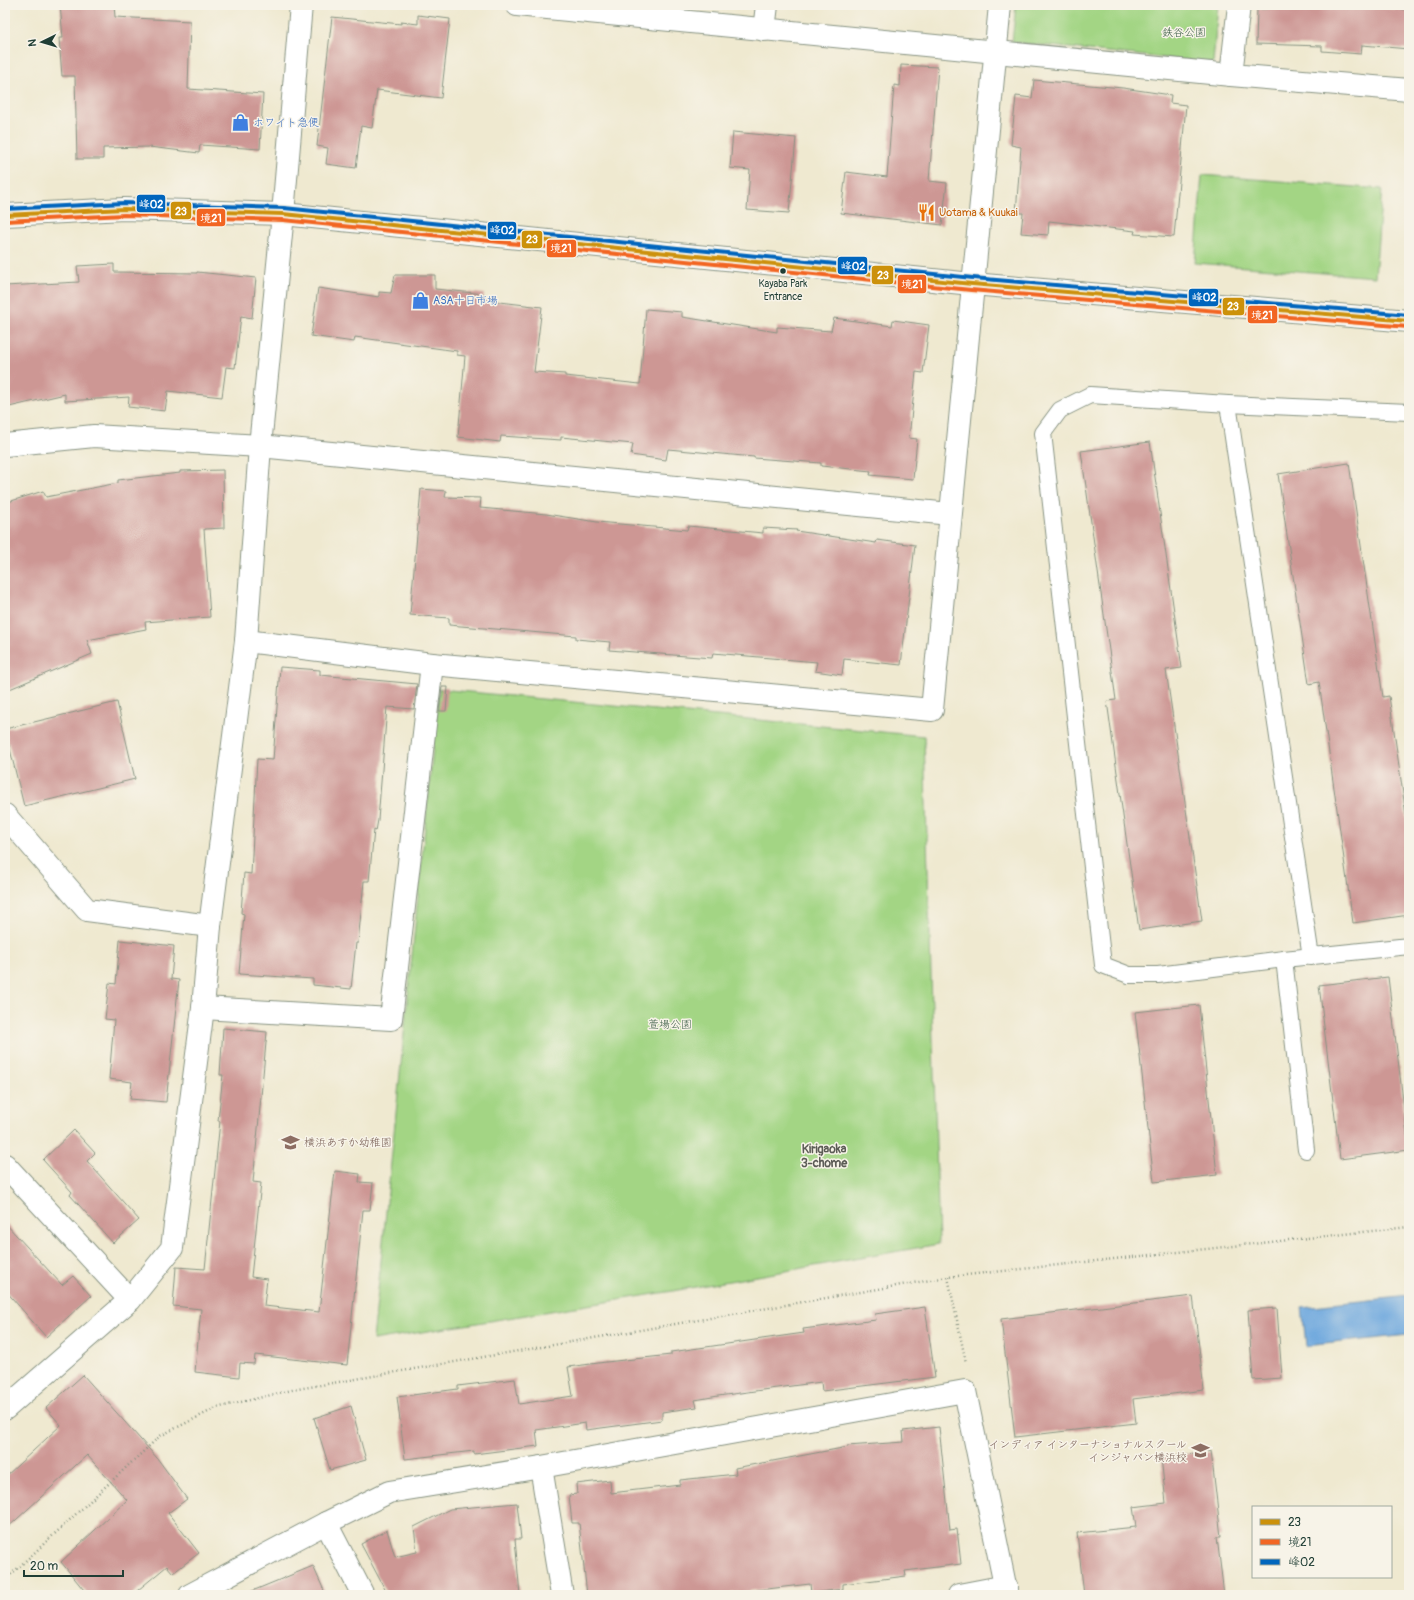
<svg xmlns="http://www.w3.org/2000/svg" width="1414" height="1600" viewBox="0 0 1414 1600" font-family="Pangolin,'Klee One',sans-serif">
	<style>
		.green { fill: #a3d584; stroke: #61895c }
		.water { fill: #6ea8de; stroke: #467289 }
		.building { fill: #cd9794 }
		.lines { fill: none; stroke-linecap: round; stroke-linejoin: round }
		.lane-casing { stroke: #879382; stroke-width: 18 }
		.street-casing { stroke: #879382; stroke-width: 24 }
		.secondary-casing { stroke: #879382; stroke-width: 24 }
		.path { stroke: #879382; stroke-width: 2.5; stroke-dasharray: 1 3; stroke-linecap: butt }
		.lane { stroke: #fff; stroke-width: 16 }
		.street { stroke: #fff; stroke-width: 22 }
		.secondary { stroke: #fff; stroke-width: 22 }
		.bus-1-casing { stroke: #f7f3e8; stroke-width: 7 }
		.bus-2-casing { stroke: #f7f3e8; stroke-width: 7 }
		.bus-3-casing { stroke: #f7f3e8; stroke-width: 7 }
		.bus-1 { stroke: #cc910a; stroke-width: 4 }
		.bus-2 { stroke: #f26522; stroke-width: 4 }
		.bus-3 { stroke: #0065bd; stroke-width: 4 }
		.bus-dot { fill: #1f3d34; stroke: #f7f3e8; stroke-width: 1.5 }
		.labels { text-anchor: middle; stroke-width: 3; stroke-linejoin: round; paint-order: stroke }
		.bus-label { font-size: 10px; fill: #1f3d34; stroke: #f7f3e8 }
		.park-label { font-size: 11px; fill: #395b44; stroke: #f7f3e8 }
		.shop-label { font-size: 11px; fill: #366cbe; stroke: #f7f3e8; text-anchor: start }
		.food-label { font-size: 11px; fill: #c56008; stroke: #f7f3e8; text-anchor: start }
		.education-label { font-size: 11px; fill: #785e54; stroke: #f7f3e8; text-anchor: start }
		.neighbourhood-label { font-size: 12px; font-weight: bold; fill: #5c5c56; stroke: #f7f3e8 }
		.line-badge { stroke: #f7f3e8; stroke-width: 1.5 }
		.badge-label { font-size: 11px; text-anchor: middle; font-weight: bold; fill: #fff }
	</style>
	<rect width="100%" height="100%" fill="#f7f3e8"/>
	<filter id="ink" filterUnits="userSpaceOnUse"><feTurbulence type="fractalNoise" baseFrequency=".025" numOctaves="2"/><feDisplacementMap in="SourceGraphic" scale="8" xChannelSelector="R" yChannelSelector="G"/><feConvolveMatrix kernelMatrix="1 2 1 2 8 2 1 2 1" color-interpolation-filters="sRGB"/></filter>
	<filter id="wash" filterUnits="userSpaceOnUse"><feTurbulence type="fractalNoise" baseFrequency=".012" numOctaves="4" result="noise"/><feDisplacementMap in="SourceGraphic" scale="16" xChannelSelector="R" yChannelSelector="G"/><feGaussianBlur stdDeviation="0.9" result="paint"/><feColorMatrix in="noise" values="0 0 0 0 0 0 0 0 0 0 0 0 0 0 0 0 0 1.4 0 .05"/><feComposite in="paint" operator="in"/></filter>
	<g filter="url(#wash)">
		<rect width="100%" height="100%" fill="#efe9d0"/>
		<g class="green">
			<path d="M1016,5H1218L1213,63L1012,42Z"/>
			<path d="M1202,175L1382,189L1375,277L1195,263Z"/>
			<path d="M439,689L924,736L939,1244L667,1292L373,1340Z"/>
		</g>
		<path class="water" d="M1409,1296V1335L1306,1346L1302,1307Z"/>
		<g id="blocks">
			<g class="building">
				<path d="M60,5H114L115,17L190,21L188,89L263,94L260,149L200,145L199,153L149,147L103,148V159H77L75,76H62L59,38H63Z"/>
				<path d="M1266,5H1344L1409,10V49L1362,45L1361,54L1322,51V46L1256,44L1257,9H1266Z"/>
				<path d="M418,15L450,19L441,98L377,90L372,128L361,126L356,168L326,164L328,148L317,146L332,17L401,24V22L418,24Z"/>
				<path d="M901,65L938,67L929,181L947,183L942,225L841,213L846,172L887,177L894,85L900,86Z"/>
				<path d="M1034,80L1123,88L1171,95L1170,103L1186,105L1174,237L1134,234L1135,231L1049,221L1048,235L1021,233L1023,213H1016L1021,147L1011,145L1016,96L1032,98Z"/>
				<path d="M733,132L796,138L789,213L747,210L750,170L730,168Z"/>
				<path d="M114,264V272L197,273V272L256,278L252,318L241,316L235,368L226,367L222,397L168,391L165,411L128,407L129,397L65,401V394L9,407L5,389V286L79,282L77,266Z"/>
				<path d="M395,275H435V289L484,294L483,300L542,307L534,372L565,374V376L640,384L646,309L682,312V317L777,332V327L831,331L834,318L892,326L893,320L929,325L923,373L916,372L909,438L917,439L913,479L870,475L871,471L821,466V463L754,458V457L668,449L666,460L631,455L633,444L561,437V440L501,436L500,442L458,437L465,356L457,355V351L355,337L354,342L311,336L318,288L379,297V292L391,293Z"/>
				<path d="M1150,442L1182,668L1166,670L1202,921L1139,930L1107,701L1116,700L1081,451Z"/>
				<path d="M1349,463L1383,697L1389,696L1409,836V915L1353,923L1319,682L1309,684L1278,474Z"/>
				<path d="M223,470L224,528L204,529L210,617L145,622L146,629L87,640L92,654L5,691V503L43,491L46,497L118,483V480L180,473V471Z"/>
				<path d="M421,489L446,491L445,497L481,498L480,508L546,514L597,522L687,530L688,526L763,533V528L797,530L796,531L876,543L877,540L915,545L901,665L844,659L842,675L815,671L817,662L713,653L712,658L609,650L610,642L576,639V636L449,625V618L410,615Z"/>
				<path d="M280,667L320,670V675L417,684L414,709L387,707L378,820L376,831L374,830L369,881H364L358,943H356L351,989L313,985V979L239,974L244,914L241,913L244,873L251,874L257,759L273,760Z"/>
				<path d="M442,687H448L446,711H439Z"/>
				<path d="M117,702L135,779L24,806L5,729Z"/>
				<path d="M120,940L174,946L171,979L179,980L166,1102L130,1099L132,1082L109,1079L114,1020L105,1019L109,983L116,984Z"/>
				<path d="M1388,977L1409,1150L1340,1159L1319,985Z"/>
				<path d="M1199,1005L1217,1175L1154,1182L1135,1012Z"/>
				<path d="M223,1028L267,1032L253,1182L261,1183L251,1277L267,1279L264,1306L319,1312L335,1171L360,1174L359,1182L373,1183L370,1210H363L347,1365L255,1355L254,1364L240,1363L239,1377L195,1372L201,1309L173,1306L176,1267L205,1269L220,1121H218L223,1075H220Z"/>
				<path d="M74,1130L95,1153L87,1161L139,1220L113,1243L70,1195L72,1192L43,1160Z"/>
				<path d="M5,1223L62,1285L73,1276L91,1296L46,1337L5,1290Z"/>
				<path d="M1193,1296L1204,1390L1133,1399L1136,1423L1015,1437L1001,1319Z"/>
				<path d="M925,1307L935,1377L822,1391L821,1382L718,1396L695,1400L697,1407L662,1412V1420L586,1430L585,1423L536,1430L538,1446L474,1454V1451L405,1459L397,1397L458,1389V1386L515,1379L519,1404L573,1396L568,1367L606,1362L671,1355V1352L804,1333L803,1329L876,1320L875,1314Z"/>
				<path d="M1277,1308L1282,1378L1253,1380L1248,1310Z"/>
				<path d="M83,1375L157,1458L187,1499L168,1513L199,1553L173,1573L167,1566L132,1595H88L61,1562L127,1500L87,1455L5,1530V1477L61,1425L46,1408Z"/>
				<path d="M351,1406L366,1460L330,1470L314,1418Z"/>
				<path d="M939,1427L950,1530L957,1529L961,1564L905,1571L906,1576L843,1584V1589L811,1593L810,1584L716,1595H587L579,1523H572L569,1495L577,1494L576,1484L610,1480L611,1493L680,1485V1480L736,1474L735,1468L848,1447L847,1446L904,1442L903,1431Z"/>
				<path d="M1211,1451L1221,1537H1217L1224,1595H1084L1077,1533L1136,1527L1133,1507L1166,1503L1161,1457Z"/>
				<path d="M517,1503L521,1539H515L520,1595H388L361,1544L387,1530L395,1557L417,1552L414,1527L450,1509Z"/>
				<path d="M313,1566L326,1595H246L245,1594Z"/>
			</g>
		</g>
	</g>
	<g filter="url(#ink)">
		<use href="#blocks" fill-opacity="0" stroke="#879382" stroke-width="1"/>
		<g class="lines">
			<defs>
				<g id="lane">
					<path d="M1228,404L1311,957"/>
					<path d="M1409,412L1228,404L1090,395L1060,410L1043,433L1103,965L1129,975H1158L1284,959L1409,946"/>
					<path d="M1284,959L1306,1150"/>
				</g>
				<g id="street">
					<path d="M517,5L1231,75L1409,90"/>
					<path d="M764,30L767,5"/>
					<path d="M1231,75L1239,5"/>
					<path d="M5,445L94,436L260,446L950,514"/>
					<path d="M246,641L432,664L932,710L1000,5"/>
					<path d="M5,815L87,910L210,926"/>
					<path d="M203,1008L391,1019L432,664"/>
					<path d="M5,1165L130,1300"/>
					<path d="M5,1409L130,1300L172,1248L203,1008L210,926L246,641L260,446L283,214L301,5"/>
					<path d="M541,1467L562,1595"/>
					<path d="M326,1523L363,1595"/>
					<path d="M190,1595L326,1523L389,1492L541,1467L965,1391L1007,1595"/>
					<path d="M959,1595L1006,1586"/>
				</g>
				<path id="secondary" d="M5,215L124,209L283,214L972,284L1409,321"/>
			</defs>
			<use href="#lane" class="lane-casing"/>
			<use href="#street" class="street-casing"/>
			<use href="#secondary" class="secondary-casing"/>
			<g class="path">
				<path d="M948,1277L966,1363"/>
				<path d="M5,1580L160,1436L216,1408L292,1390L948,1277L1409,1227"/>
			</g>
			<use href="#lane" class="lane"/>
			<use href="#street" class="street"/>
			<use href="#secondary" class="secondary"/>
			<defs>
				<path id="bus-1" d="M5,215L124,209L283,214L972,284L1409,321"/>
				<path id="bus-2" d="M5,221L124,215L283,220L971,290L1408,327"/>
				<path id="bus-3" d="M5,209L124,203L284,208L973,278L1409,315"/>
			</defs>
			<use href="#bus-1" class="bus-1-casing"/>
			<use href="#bus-2" class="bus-2-casing"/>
			<use href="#bus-3" class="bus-3-casing"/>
			<use href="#bus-1" class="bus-1"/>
			<use href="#bus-2" class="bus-2"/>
			<use href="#bus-3" class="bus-3"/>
		</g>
	</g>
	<defs>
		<symbol id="shop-bare" viewBox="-9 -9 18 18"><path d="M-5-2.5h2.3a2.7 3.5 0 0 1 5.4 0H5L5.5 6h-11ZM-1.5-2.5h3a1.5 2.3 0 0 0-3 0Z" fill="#3f7fe0" stroke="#f7f3e8" stroke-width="2.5" paint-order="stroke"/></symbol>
		<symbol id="restaurant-bare" viewBox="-9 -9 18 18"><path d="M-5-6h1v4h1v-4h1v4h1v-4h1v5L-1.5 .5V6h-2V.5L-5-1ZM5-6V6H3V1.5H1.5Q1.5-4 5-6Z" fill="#e8710a" stroke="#f7f3e8" stroke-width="2.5" paint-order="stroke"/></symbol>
		<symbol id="school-bare" viewBox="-9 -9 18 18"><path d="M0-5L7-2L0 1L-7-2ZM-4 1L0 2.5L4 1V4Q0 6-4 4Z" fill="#8d6e63" stroke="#f7f3e8" stroke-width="2.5" paint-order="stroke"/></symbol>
	</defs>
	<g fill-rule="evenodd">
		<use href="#shop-bare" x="228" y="110" width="25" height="25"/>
		<use href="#restaurant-bare" x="914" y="200" width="25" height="25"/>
		<use href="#shop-bare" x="408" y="288" width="25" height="25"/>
		<use href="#school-bare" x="278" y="1130" width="25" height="25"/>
		<use href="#school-bare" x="1188" y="1438" width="25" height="25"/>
	</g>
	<circle class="bus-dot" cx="783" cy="271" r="3.5"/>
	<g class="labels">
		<g class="bus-label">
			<text x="783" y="287">Kayaba Park<tspan x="783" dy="13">Entrance</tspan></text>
		</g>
		<g class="park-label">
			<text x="1184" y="36">鉄谷公園</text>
			<text x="670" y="1028">萱場公園</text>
		</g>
		<g class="shop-label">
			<text x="253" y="126">ホワイト急便</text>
			<text x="433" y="304">ASA十日市場</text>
		</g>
		<g class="food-label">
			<text x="939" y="216">Uotama &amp; Kuukai</text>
		</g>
		<g class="education-label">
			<text x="304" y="1146">横浜あすか幼稚園</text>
			<text x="1187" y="1448" text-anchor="end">インディア インターナショナルスクール<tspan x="1187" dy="13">インジャパン横浜校</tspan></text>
		</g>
		<g class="neighbourhood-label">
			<text x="824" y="1153">Kirigaoka<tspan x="824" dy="14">3-chome</tspan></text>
		</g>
	</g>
	<g class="line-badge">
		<rect x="136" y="194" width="30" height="19" rx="4" fill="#0065bd"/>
		<rect x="170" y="201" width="22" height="19" rx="4" fill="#cc910a"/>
		<rect x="196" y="208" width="30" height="19" rx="4" fill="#f26522"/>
		<rect x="487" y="221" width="30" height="19" rx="4" fill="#0065bd"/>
		<rect x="521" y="230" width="22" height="19" rx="4" fill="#cc910a"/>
		<rect x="546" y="239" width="31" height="19" rx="4" fill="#f26522"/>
		<rect x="837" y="256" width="31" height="19" rx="4" fill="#0065bd"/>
		<rect x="871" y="265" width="23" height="20" rx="4" fill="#cc910a"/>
		<rect x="897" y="274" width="30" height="20" rx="4" fill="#f26522"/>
		<rect x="1188" y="288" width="31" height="19" rx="4" fill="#0065bd"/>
		<rect x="1222" y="297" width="23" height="19" rx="4" fill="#cc910a"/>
		<rect x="1247" y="305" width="31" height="19" rx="4" fill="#f26522"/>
	</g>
	<g class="badge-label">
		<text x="151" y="208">峰02</text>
		<text x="181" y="215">23</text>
		<text x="211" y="222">境21</text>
		<text x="502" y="234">峰02</text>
		<text x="532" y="243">23</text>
		<text x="561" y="252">境21</text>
		<text x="853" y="270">峰02</text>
		<text x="883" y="279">23</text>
		<text x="912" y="288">境21</text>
		<text x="1204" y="301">峰02</text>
		<text x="1233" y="310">23</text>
		<text x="1262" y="319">境21</text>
	</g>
	<rect width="1414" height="1600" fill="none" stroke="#f7f3e8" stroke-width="20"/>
	<rect x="1252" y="1506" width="140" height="72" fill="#f7f3e8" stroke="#a1aaa0"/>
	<rect x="1260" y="1519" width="20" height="6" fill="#cc910a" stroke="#a1aaa0"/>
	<text x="1288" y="1526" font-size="12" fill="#1f3d34">23</text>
	<rect x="1260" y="1539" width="20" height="6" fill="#f26522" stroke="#a1aaa0"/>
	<text x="1288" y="1546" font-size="12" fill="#1f3d34">境21</text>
	<rect x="1260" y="1559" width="20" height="6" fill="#0065bd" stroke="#a1aaa0"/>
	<text x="1288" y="1566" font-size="12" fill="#1f3d34">峰02</text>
	<g transform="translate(42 42) rotate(265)" stroke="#f7f3e8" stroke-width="3" paint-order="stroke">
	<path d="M0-3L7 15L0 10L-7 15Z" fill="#1f3d34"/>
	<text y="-6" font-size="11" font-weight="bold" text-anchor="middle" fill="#1f3d34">N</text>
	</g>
	<path d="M24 1570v6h99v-6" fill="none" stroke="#1f3d34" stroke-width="2"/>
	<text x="30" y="1570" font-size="12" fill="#1f3d34" stroke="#f7f3e8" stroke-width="3" paint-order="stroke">20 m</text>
</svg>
